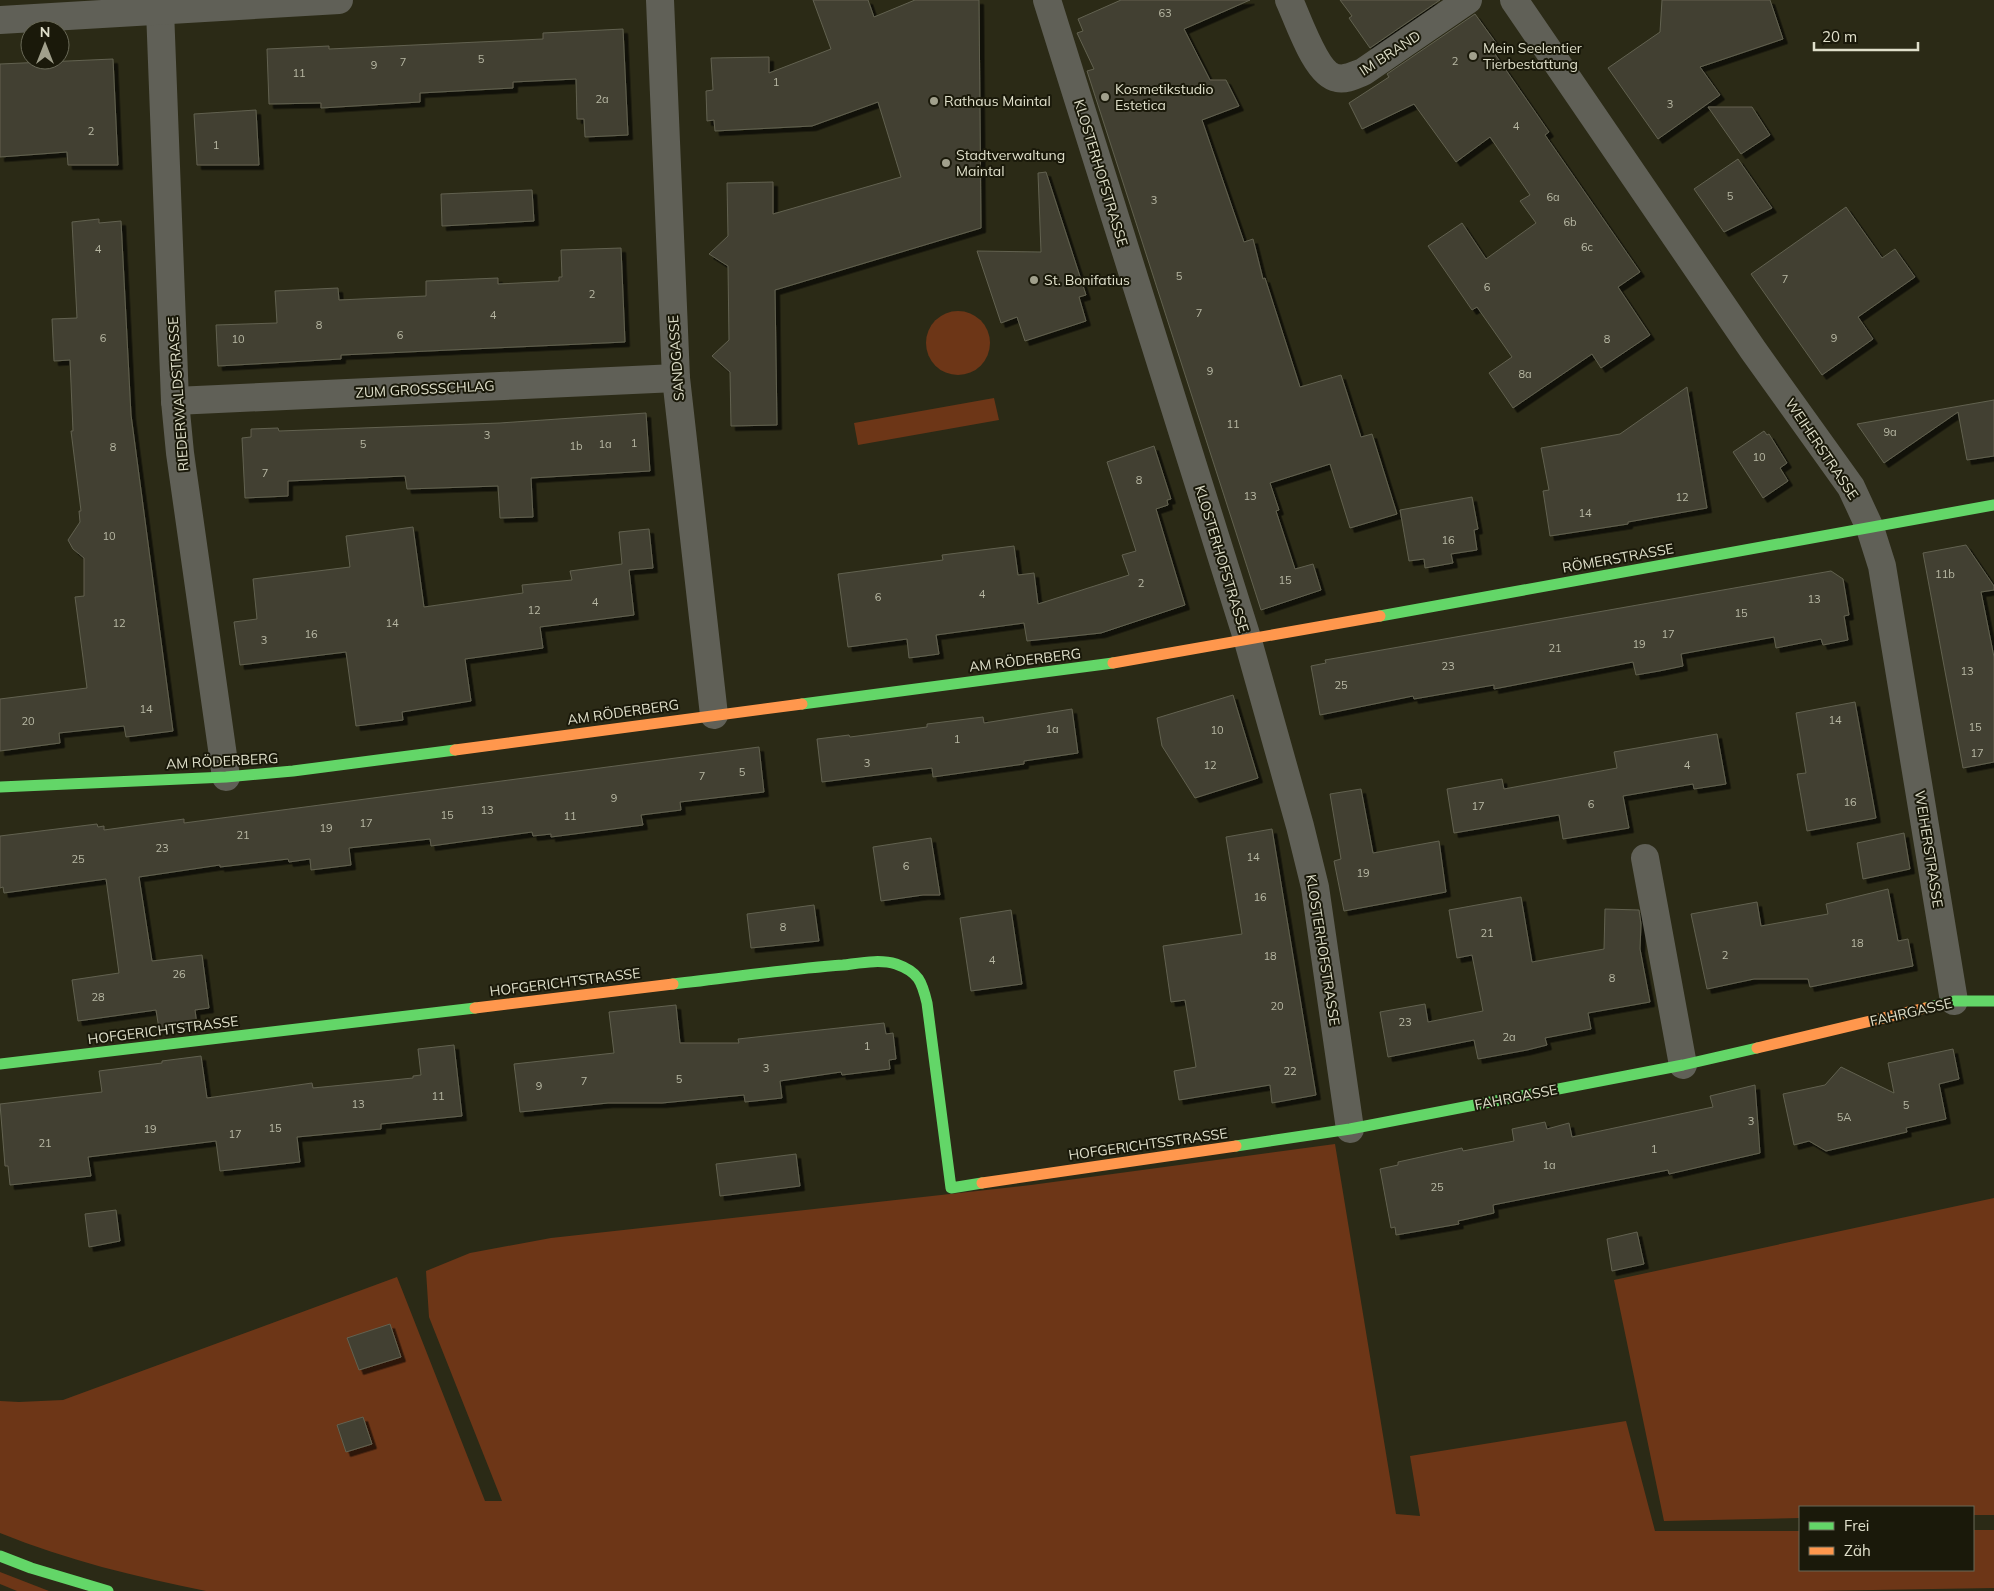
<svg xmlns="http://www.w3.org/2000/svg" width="1994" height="1591" viewBox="0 0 1994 1591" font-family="Mulish,sans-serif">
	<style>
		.green { fill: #6d3617 }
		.building { fill: #424131; stroke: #626150; filter: url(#shadow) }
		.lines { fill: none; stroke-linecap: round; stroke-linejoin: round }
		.street { stroke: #606057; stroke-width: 28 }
		.fast { stroke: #63d668; stroke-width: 11 }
		.slow { stroke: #ff974d; stroke-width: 11 }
		.poi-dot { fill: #a1a08c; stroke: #1a190a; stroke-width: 2 }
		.labels { text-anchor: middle; stroke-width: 4; stroke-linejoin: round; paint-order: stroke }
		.number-label { font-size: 11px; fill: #b8b8a4 }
		.poi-label { font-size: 14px; fill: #e0e0cb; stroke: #1a190a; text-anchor: start }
		.street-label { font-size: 14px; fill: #e0e0cb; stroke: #1a190a }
	</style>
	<defs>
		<filter id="shadow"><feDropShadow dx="4.5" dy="4.5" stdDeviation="0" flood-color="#0009"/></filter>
	</defs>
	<rect width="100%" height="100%" fill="#2b2a16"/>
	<g class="green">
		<circle cx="958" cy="343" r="32"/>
		<path d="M994,398L999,420L858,445L854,423Z"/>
		<path d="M1335,1144L1396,1514L1420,1516L1410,1456L1626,1421L1655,1531H1800V1570H1973V1530H1994V1588L1813,1591H206C136,1577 67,1560 0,1533V1401L19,1402L63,1400L397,1277L485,1501H502L429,1317L426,1271L470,1253L551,1238L1031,1185Z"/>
		<path d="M1994,1198V1515H1973V1507H1800V1518L1664,1521L1614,1280Z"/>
		<path d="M0,1572L49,1591H17L0,1584Z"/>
	</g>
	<g class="building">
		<path d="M813,0H868L874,17L915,0H979L981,228L775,290L777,425L731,426L730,372L712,356L729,340L728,266L709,254L728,236L727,183L773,182V214L901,177L878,102L812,126L715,131L714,120L707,121L706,91L713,90L711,58L769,57V73L831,49Z"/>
		<path d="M1121,0H1250L1184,29L1210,80H1226L1239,106L1202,120L1244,242L1253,239L1263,279L1265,278L1300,387L1341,375L1361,437L1372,434L1397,514L1350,528L1330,464L1270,483L1279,510L1276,511L1295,569L1313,564L1321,590L1261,610L1087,71L1094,69L1077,33L1083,31L1078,19Z"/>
		<path d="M1340,0H1440L1370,48L1349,18L1352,16Z"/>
		<path d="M1662,0H1770L1783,39L1700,67L1720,95L1658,139L1608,68L1660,32Z"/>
		<path d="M1475,14L1496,43L1490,47L1549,132L1545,135L1640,272L1618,287L1650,335L1601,368L1592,354L1513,408L1489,373L1512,357L1477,307L1472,310L1428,246L1462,223L1486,259L1536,223L1520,201L1530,195L1490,137L1456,162L1414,104L1362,129L1349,103L1389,77L1387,74Z"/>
		<path d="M623,29L628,135L585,137L584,119H577L576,79L513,82V88L420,93V102L321,108V103L269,104L267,49L329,46V49L543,39V33Z"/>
		<path d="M113,59L118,165H68L67,152L0,157V64Z"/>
		<path d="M1708,107H1752L1770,135L1741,154Z"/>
		<path d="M256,110L259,165H197L194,114Z"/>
		<path d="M1738,159L1772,208L1724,232L1694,189Z"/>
		<path d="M1046,172L1086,295L1079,297L1086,321L1025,341L1017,317L1001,323L977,251L1041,252L1038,173Z"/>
		<path d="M532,190L534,221L442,226L441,194Z"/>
		<path d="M1846,207L1882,258L1895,249L1915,277L1858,317L1873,339L1822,375L1751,274Z"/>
		<path d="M99,219V223L121,221L131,415L173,731L126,737L124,726L59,733L60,743L0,751V699L87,688L75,597L84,596V558L73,549L68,540L80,522L79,511H81L71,431H73L70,360L54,361L52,319L77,318L72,222Z"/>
		<path d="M621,248L625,342L341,355V359L218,366L216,325L277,323L275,291L338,288L339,300L426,296V281L498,278V284L559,281V277H562L561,250Z"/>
		<path d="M1687,387L1707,508L1628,522V524L1550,536L1543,491L1549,490L1541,448L1620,434Z"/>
		<path d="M1994,400V456L1967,460L1958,412L1884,463L1857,424Z"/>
		<path d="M646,413L650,471L531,478L533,517L500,518L498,486L407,489L405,476L288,481V496L245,498L242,438L251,437V429L278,428L279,431L500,423Z"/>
		<path d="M1764,431L1767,435L1769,434L1787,463L1780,468L1788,481L1763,498L1733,452Z"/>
		<path d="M1154,446L1171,499L1167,500L1168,505L1156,509L1185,605L1101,633L1027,641L1024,623L936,635L939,654L909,658L907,639L848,647L838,574L943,560L942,555L1014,546L1018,575L1034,573L1038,604L1129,575L1122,555L1136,551L1107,462Z"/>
		<path d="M1472,497L1478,529L1474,530L1477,550L1451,554L1453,563L1425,568L1424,559L1409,561L1400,510Z"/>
		<path d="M413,527L424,607L523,593L522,585L572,580L570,571L622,564L619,532L649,529L653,568L629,570L634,615L540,627L543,648L465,659L471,701L402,712L403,720L356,726L346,652L240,665L234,622L257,619L253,579L350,567L346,536Z"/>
		<path d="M1966,545L1994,586V590L1981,592L1994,657V762L1963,768L1923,553Z"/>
		<path d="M1831,571L1843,579L1849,615L1844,616L1848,640L1823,645L1821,639L1776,648L1774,637L1681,654L1683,666L1659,671L1636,675L1633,662L1494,689V685L1414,699L1413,696L1320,715L1311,666L1326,663L1325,660Z"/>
		<path d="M1233,695L1258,778L1195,798L1162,746L1157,718Z"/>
		<path d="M1855,702L1876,818L1807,831L1797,774L1806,773L1796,713Z"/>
		<path d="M1072,709L1078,753L1024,761V764L933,777L932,768L822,782L817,739L849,735L850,737L927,727V724L983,717L984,723Z"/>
		<path d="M1717,734L1726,784L1694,789L1693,784L1623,796L1629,828L1563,839L1559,815L1454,833L1447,789L1502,779L1504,789L1617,768L1614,752Z"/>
		<path d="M759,747L764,792L680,802L681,810L641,815L643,825L551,837V834L533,836L532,832L431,846L430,839L349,848L351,865L311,870L310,859L289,862L288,859L220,867V865L139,877L152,961L202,955L209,1008L195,1010L197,1025L159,1029L156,1010L78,1021L72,980L119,973L106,879L4,893L3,887L0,888V836L97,824L98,827L104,826V830L184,819V823Z"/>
		<path d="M1361,789L1373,853L1439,841L1446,892L1344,911L1334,861L1341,859L1330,794Z"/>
		<path d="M1272,829L1316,1095L1272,1103L1270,1085L1179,1100L1174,1071L1196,1067L1185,1000L1171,1002L1163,946L1242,934L1226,837Z"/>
		<path d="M1904,833L1910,869L1863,879L1857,843Z"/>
		<path d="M931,838L940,895H923L881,901L873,847Z"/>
		<path d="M1888,889L1898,941L1908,939L1913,966L1810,987L1808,979H1754L1707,989L1691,914L1757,902L1761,926L1828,914L1826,904Z"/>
		<path d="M1521,897L1532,962L1604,949L1605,909L1639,910L1641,924L1640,949L1650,1002L1588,1013L1591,1029L1545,1038L1547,1045L1527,1050L1478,1059L1474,1040L1388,1057L1380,1012L1425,1004L1428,1022L1483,1011L1472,955L1457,958L1449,910Z"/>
		<path d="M814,905L819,941L751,948L747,914Z"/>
		<path d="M1011,910L1022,984L971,991L960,918Z"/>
		<path d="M676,1005L680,1043H739L738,1039L884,1023L886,1034L893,1033L896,1059L889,1060L890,1069L842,1075L841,1072L780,1081L782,1098L745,1102L744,1095L662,1103H608L520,1112L514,1064L614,1053L609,1012Z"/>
		<path d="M454,1045L462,1116L381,1124V1129L297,1137L300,1162L220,1171L216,1141L88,1157L91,1176L10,1185L8,1166H5L0,1104L102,1092L99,1071L162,1063V1061L201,1056L207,1098L312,1083L313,1088L413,1078V1076L421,1075L418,1049Z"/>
		<path d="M1953,1049L1959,1079L1939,1084L1946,1119L1906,1128L1907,1132L1826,1151L1809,1141L1794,1145L1783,1094L1825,1085L1841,1067L1894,1093L1888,1063Z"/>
		<path d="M1755,1085L1760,1153L1669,1174L1668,1170L1493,1205L1494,1213L1458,1221L1459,1224L1396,1235L1395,1227L1391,1228L1380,1169L1398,1165V1162L1462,1148L1463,1151L1514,1141L1512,1129L1545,1122L1547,1129L1569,1123L1572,1137L1713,1107L1710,1096Z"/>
		<path d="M796,1154L800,1186L720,1196L716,1164Z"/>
		<path d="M116,1210L120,1241L89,1247L85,1214Z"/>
		<path d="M1637,1232L1644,1264L1612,1271L1607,1239Z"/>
		<path d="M390,1324L401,1357L359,1370L347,1338Z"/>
		<path d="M363,1417L372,1444L346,1452L337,1425Z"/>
	</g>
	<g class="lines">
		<g class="street">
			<path d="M660,0L676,378L714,715"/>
			<path d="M1047,0L1248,641L1300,826L1315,887L1350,1129"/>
			<path d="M1289,0C1298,19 1316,75 1337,78C1346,80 1355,75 1363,72L1468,0"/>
			<path d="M1514,0L1753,350L1851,487L1870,528L1882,566L1954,1001"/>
			<path d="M160,10L175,401L180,453L226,777"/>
			<path d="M0,20L339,0"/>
			<path d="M175,401L676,378"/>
			<path d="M1645,858L1683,1065"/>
		</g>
		<g class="fast">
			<path d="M1380,616L1994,505"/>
			<path d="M802,704L1113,663"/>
			<path d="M0,787L226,777L293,771L455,750"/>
			<path d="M673,984C730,978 786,969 843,965C860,963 880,959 896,964C919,972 922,982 927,1003L951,1188L982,1183"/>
			<path d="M1925,1008L1954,1001H1994"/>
			<path d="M0,1064L475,1008"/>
			<path d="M1236,1146L1350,1129L1683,1065L1757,1048"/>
			<path d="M0,1556L31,1568L108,1591"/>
		</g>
		<g class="slow">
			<path d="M1113,663L1380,616"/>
			<path d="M455,750L802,704"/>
			<path d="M475,1008L673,984"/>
			<path d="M1757,1048L1925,1008"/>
			<path d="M982,1183L1236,1146"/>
		</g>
	</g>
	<g class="poi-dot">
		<circle cx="1473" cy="56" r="5"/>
		<circle cx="1105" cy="97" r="5"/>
		<circle cx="934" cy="101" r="5"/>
		<circle cx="946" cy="163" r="5"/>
		<circle cx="1034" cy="280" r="5"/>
	</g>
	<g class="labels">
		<g class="number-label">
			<text x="1165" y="17">63</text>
			<text x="481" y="63">5</text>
			<text x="1455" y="65">2</text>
			<text x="403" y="66">7</text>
			<text x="374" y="69">9</text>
			<text x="299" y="77">11</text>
			<text x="776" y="86">1</text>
			<text x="602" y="103">2a</text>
			<text x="1670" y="108">3</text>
			<text x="1516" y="130">4</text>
			<text x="91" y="135">2</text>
			<text x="216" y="149">1</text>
			<text x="1730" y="200">5</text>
			<text x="1553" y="201">6a</text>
			<text x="1154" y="204">3</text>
			<text x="1570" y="226">6b</text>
			<text x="1587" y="251">6c</text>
			<text x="98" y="253">4</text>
			<text x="1179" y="280">5</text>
			<text x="1785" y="283">7</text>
			<text x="1487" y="291">6</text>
			<text x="592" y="298">2</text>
			<text x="1199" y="317">7</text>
			<text x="493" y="319">4</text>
			<text x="319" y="329">8</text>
			<text x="400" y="339">6</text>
			<text x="103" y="342">6</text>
			<text x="1834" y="342">9</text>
			<text x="238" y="343">10</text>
			<text x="1607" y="343">8</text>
			<text x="1210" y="375">9</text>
			<text x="1525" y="378">8a</text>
			<text x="1233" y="428">11</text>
			<text x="1890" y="436">9a</text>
			<text x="487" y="439">3</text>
			<text x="634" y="447">1</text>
			<text x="363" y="448">5</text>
			<text x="605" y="448">1a</text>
			<text x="576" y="450">1b</text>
			<text x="113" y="451">8</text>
			<text x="1759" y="461">10</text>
			<text x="265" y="477">7</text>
			<text x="1139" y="484">8</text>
			<text x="1250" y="500">13</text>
			<text x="1682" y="501">12</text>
			<text x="1585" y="517">14</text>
			<text x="109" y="540">10</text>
			<text x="1448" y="544">16</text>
			<text x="1945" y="578">11b</text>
			<text x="1285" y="584">15</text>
			<text x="1141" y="587">2</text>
			<text x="982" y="598">4</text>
			<text x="878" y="601">6</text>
			<text x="1814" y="603">13</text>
			<text x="595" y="606">4</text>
			<text x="534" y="614">12</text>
			<text x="1741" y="617">15</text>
			<text x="119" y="627">12</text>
			<text x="392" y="627">14</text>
			<text x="311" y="638">16</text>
			<text x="1668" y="638">17</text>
			<text x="264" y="644">3</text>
			<text x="1639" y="648">19</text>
			<text x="1555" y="652">21</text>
			<text x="1448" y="670">23</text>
			<text x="1967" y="675">13</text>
			<text x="1341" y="689">25</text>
			<text x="146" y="713">14</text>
			<text x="1835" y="724">14</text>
			<text x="28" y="725">20</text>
			<text x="1975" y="731">15</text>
			<text x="1052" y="733">1a</text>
			<text x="1217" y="734">10</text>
			<text x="957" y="743">1</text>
			<text x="1977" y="757">17</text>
			<text x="867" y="767">3</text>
			<text x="1210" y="769">12</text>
			<text x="1687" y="769">4</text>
			<text x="742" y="776">5</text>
			<text x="702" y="780">7</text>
			<text x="614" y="802">9</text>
			<text x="1850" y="806">16</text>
			<text x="1591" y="808">6</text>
			<text x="1478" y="810">17</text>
			<text x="487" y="814">13</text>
			<text x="447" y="819">15</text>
			<text x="570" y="820">11</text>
			<text x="366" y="827">17</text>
			<text x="326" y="832">19</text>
			<text x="243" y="839">21</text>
			<text x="162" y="852">23</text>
			<text x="1253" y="861">14</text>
			<text x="78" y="863">25</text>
			<text x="906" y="870">6</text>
			<text x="1363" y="877">19</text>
			<text x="1260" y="901">16</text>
			<text x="783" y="931">8</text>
			<text x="1487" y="937">21</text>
			<text x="1857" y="947">18</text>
			<text x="1725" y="959">2</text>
			<text x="1270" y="960">18</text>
			<text x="992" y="964">4</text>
			<text x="179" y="978">26</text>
			<text x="1612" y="982">8</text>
			<text x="98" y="1001">28</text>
			<text x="1277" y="1010">20</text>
			<text x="1405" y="1026">23</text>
			<text x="1509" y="1041">2a</text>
			<text x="867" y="1050">1</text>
			<text x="766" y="1072">3</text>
			<text x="1290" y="1075">22</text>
			<text x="679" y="1083">5</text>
			<text x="584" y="1085">7</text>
			<text x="539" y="1090">9</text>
			<text x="438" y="1100">11</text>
			<text x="358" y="1108">13</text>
			<text x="1906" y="1109">5</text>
			<text x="1844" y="1121">5A</text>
			<text x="1751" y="1125">3</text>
			<text x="275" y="1132">15</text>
			<text x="150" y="1133">19</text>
			<text x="235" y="1138">17</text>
			<text x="45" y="1147">21</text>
			<text x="1654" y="1153">1</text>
			<text x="1549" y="1169">1a</text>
			<text x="1437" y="1191">25</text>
		</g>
		<g class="poi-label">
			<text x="1483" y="53">Mein Seelentier<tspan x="1483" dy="16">Tierbestattung</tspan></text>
			<text x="1115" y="94">Kosmetikstudio<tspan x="1115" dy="16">Estetica</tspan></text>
			<text x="944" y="106">Rathaus Maintal</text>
			<text x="956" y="160">Stadtverwaltung<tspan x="956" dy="16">Maintal</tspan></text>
			<text x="1044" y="285">St. Bonifatius</text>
		</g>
		<g class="street-label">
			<text transform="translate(1390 53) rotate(-33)" y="5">IM BRAND</text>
			<text transform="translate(1101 173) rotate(73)" y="5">KLOSTERHOFSTRASSE</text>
			<text transform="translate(676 358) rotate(-94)" y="5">SANDGASSE</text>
			<text transform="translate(425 389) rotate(-3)" y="5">ZUM GROSSSCHLAG</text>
			<text transform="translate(178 394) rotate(-94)" y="5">RIEDERWALDSTRASSE</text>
			<text transform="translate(1822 449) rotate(56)" y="5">WEIHERSTRASSE</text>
			<text transform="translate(1618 558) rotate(-10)" y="5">RÖMERSTRASSE</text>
			<text transform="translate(1222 559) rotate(73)" y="5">KLOSTERHOFSTRASSE</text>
			<text transform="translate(1025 660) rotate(-7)" y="5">AM RÖDERBERG</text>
			<text transform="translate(623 712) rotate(-8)" y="5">AM RÖDERBERG</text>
			<text transform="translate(222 761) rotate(-3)" y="5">AM RÖDERBERG</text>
			<text transform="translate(1929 849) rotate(81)" y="5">WEIHERSTRASSE</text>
			<text transform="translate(1323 950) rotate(81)" y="5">KLOSTERHOFSTRASSE</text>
			<text transform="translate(565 982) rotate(-7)" y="5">HOFGERICHTSTRASSE</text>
			<text transform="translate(1911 1012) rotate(-13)" y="5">FAHRGASSE</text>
			<text transform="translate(163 1030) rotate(-7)" y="5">HOFGERICHTSTRASSE</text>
			<text transform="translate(1516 1097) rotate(-11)" y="5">FAHRGASSE</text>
			<text transform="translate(1148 1144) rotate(-8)" y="5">HOFGERICHTSSTRASSE</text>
		</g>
	</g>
	<rect x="1799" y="1506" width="175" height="65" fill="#1a190a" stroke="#696957"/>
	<rect x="1809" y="1522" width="25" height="8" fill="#63d668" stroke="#696957"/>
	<text x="1844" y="1531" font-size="15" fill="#e0e0cb">Frei</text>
	<rect x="1809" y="1547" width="25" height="8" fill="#ff974d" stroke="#696957"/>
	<text x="1844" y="1556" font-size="15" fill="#e0e0cb">Zäh</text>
	<g transform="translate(45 45)"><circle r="24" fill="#1a190a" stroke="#696957"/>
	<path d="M0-4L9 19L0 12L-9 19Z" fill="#a1a08c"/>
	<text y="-8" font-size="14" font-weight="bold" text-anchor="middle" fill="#e0e0cb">N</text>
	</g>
	<path d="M1814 42v8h104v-8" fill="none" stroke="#e0e0cb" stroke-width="2.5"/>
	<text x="1822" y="42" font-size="15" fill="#e0e0cb" stroke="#1a190a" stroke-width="4" paint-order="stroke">20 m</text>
</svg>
